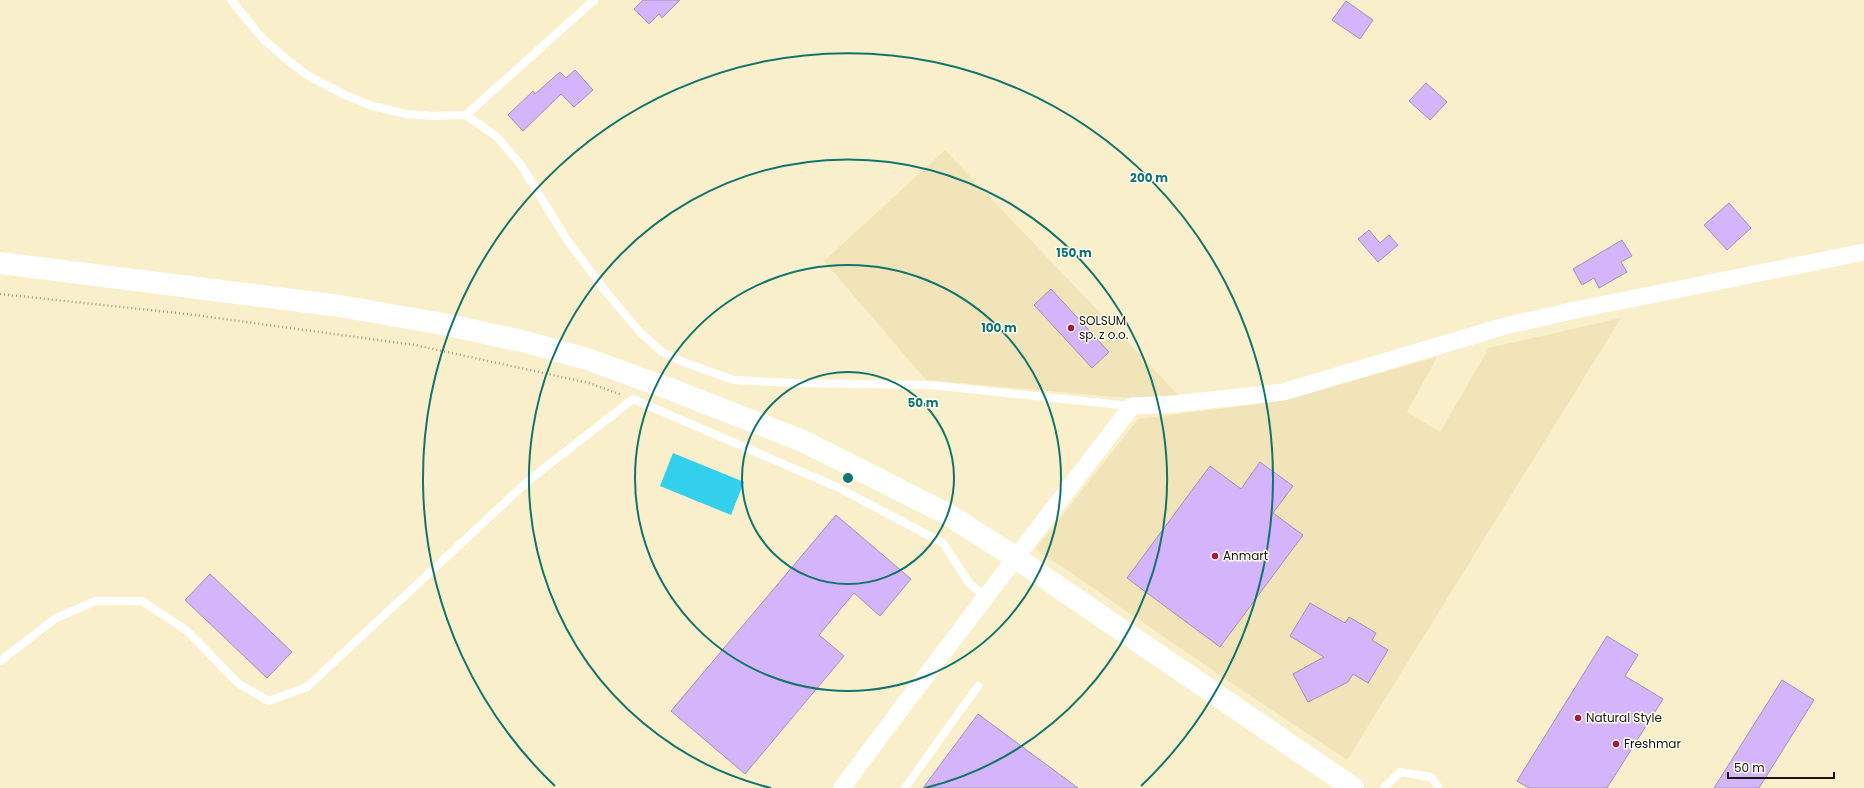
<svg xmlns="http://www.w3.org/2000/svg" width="1864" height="788" viewBox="0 0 1864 788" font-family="Poppins,sans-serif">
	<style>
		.built { fill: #f0e4b8 }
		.water { fill: #33d0ed }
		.building { fill: #d4b5fc; stroke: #a194b3 }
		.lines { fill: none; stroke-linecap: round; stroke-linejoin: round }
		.path { stroke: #a19b7f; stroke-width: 2.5; stroke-dasharray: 1 3; stroke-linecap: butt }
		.lane { stroke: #fff; stroke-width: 8 }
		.street { stroke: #fff; stroke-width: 17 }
		.primary { stroke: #fff; stroke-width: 22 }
		.ring { fill: none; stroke: #0f766e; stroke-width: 2 }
		.poi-dot { fill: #ad1834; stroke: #fefdf5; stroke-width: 1.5 }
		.labels { text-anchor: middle; stroke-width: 3; stroke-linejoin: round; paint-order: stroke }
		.poi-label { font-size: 12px; fill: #1a170a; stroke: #fefdf5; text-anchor: start }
		.centre { fill: #0f766e; stroke: #fefdf5; stroke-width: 2 }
		.ring-label { font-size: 12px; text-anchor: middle; font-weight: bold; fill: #0f766e; stroke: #fefdf5; stroke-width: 3; stroke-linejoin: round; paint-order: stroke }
	</style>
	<rect width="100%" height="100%" fill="#f9f0cb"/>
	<g class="built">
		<path d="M945,150L1183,400L1116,397L926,380L824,261Z"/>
		<path d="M1621,318L1347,760L1240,689L1036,549L1138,419L1282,401L1437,357L1407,412L1440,432L1489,348Z"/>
	</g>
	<path class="water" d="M673,453L744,482L731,515L660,486Z"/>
	<g class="building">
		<path d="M643,0H680L662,18L659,14L649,24L634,9Z"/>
		<path d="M1346,1L1373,20L1360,39L1332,20Z"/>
		<path d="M575,70L593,90L574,107L561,94L523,131L508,115L533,91L535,94L560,72L566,78Z"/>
		<path d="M1426,83L1447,102L1430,120L1409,101Z"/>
		<path d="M1729,203L1751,228L1727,250L1704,225Z"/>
		<path d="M1369,230L1380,243L1389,235L1398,245L1378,262L1358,239Z"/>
		<path d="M1622,240L1632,256L1621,262L1627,272L1599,288L1594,278L1582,285L1573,269Z"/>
		<path d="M1051,289L1109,352L1092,368L1034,305Z"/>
		<path d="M1260,462L1293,486L1273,513L1303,535L1220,647L1127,578L1210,466L1241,489Z"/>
		<path d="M836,515L911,579L880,616L854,593L819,635L844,656L745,774L671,711Z"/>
		<path d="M210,574L292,652L267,678L185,600Z"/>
		<path d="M1310,603L1345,623L1349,617L1376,633L1372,640L1388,650L1368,683L1353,674L1348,682L1308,702L1293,674L1324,657L1290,636Z"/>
		<path d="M1607,636L1638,655L1625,676L1663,699L1607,788H1529L1517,781Z"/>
		<path d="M1782,680L1814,700L1759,788H1714Z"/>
		<path d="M978,714L1078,788H923Z"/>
	</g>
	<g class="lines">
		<path class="path" d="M0,294L187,314L415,345L589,383L622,395"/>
		<g class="lane">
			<path d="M231,0L262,38L285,58L307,75L341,93L369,105L406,114L432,116L466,115L496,136L521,165L567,240L607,293L640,332L662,352L683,362L734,380L794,383L930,385L1131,406"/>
			<path d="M466,115L594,0"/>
			<path d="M0,661L56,618L96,601H142L186,630L239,684L269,701L307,687L528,481L633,399L839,488L943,543L969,583L986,598"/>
			<path d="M905,788L978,686"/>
			<path d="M1384,788L1400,772L1431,777L1439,788"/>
		</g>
		<path class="street" d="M842,788C937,659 1035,533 1132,406L1174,404L1283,392L1505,326L1576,310L1864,252"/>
		<path class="primary" d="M0,263L340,306L448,325L522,341L587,359L670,389L803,441L949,515L1016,558L1353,788"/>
	</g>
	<g class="ring">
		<circle cx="848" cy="478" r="106"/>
		<circle cx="848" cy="478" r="213"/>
		<path d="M771 788A319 319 0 1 1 925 788"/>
		<path d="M555 786A425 425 0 1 1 1141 786"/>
	</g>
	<g class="poi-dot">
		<circle cx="1071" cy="328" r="4"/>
		<circle cx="1215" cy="556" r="4"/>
		<circle cx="1578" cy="718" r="4"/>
		<circle cx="1616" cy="744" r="4"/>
	</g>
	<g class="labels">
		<g class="poi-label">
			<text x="1079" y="325">SOLSUM<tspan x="1079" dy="14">sp. z o.o.</tspan></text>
			<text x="1223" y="560">Anmart</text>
			<text x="1586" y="722">Natural Style</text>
			<text x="1624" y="748">Freshmar</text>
		</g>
	</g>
	<circle cx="848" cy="478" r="6" class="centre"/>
	<g class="ring-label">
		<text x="1149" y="182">200 m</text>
		<text x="1074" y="257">150 m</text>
		<text x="999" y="332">100 m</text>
		<text x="923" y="407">50 m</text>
	</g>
	<path d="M1728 772v6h106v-6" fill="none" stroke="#1a170a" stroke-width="2"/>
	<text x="1734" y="772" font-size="12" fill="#1a170a" stroke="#fefdf5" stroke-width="3" paint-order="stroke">50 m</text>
</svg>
